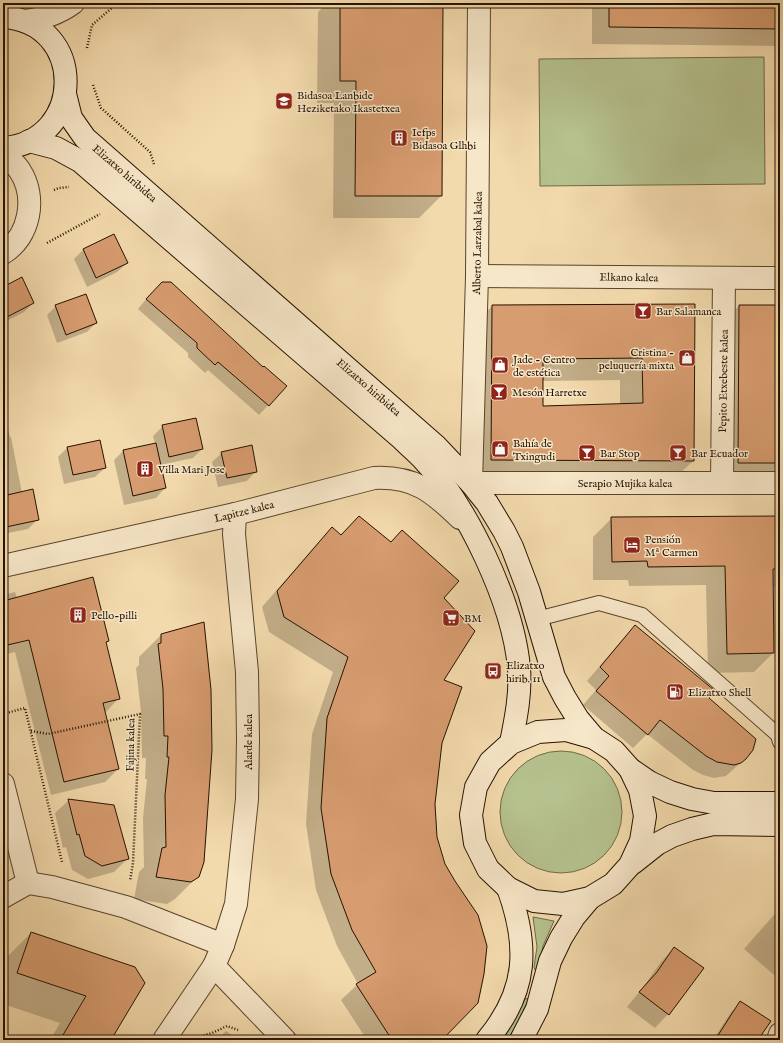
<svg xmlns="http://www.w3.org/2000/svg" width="783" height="1043" viewBox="0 0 783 1043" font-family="'IM FELL English',serif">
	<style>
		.green { fill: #b5c18e; stroke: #6e6a47 }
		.shadow { fill: #0003; fill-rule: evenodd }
		.building { fill: #d79c6f; stroke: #261200; fill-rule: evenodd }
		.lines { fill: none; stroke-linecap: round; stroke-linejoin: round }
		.lane-casing { stroke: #59442b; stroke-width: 16 }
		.street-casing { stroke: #59442b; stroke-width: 24 }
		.secondary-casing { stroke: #261200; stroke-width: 24 }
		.path { stroke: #261200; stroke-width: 2.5; stroke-dasharray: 1 2; stroke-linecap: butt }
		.lane { stroke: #f7e7c9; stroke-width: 14 }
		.street { stroke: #f7e7c9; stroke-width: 22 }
		.secondary { stroke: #f7e7c9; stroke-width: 22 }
		.labels { text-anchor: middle; stroke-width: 3; stroke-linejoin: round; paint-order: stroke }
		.poi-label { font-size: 11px; fill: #261200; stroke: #f7e7c9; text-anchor: start }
		.street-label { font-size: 11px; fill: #261200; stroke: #f7e7c9 }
	</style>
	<rect width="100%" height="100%" fill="#f3daac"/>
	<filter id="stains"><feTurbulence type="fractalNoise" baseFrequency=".005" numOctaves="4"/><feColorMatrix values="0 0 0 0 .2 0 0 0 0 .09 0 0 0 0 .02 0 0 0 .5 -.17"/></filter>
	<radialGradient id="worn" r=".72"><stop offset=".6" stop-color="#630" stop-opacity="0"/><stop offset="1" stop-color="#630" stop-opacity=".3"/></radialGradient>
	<g class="green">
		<path d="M764,57L765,184L540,186L539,59Z"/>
		<circle cx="561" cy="812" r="61"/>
		<path d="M533,917L554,921L543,946L539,969L537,970H535L534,967L537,947Z"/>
		<path d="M529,998L515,1028L507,1040H502L513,1023L525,999Z"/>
	</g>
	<g class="shadow">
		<path d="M327,3H442L441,196L419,218H333L334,103H317L318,12Z"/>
		<path d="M594,3H780V46L592,44V5Z"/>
		<path d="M114,236L127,263L117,272L87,287L74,259L83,250Z"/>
		<path d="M3,288L33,303L24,312L3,323Z"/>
		<path d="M152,292L263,368L286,386L259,415L208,370L205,373L188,357V353L138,309Z"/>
		<path d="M694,305L693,461L670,483L469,482L470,329L492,306ZM620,380V405L542,407V381Z"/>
		<path d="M56,306L96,323L87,332L57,343L47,315Z"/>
		<path d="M739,306H780V485H716L717,328Z"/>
		<path d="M3,410L10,437H11L22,493L38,519L28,529L3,534Z"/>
		<path d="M163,426L202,449L193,458L160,465L165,488L156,498L124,505L114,460L123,451L155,444L153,436Z"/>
		<path d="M67,448L105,468L95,477L64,484L58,457Z"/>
		<path d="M222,453L256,471L247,481L218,487L212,462Z"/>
		<path d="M612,518H780V587H772L773,653L754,672L708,673L706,585L629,586L628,580H593V537Z"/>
		<path d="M332,529L340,536L443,598L441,743L434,804L441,1040H367L341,1000L358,984L337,946L316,890L306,824L312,734L333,672L269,632L262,607L317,544Z"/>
		<path d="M15,592L17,598L108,641L105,644L118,699L105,713L118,769L105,782L51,795L15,652L3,655V595Z"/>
		<path d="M635,626L707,698L749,755L726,776L714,778L703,775L693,770L647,734L633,748L583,705L596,690L587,681L622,640Z"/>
		<path d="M161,635L198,876L175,899L167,904L134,899L139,872L144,867L143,818L147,779H145L146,758H142L141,712L136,668L139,665V657Z"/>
		<path d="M69,800L128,858L114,872L88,879L72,870L66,847L63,848L55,813Z"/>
		<path d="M780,908V980L744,949Z"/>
		<path d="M31,933L134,968L110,1040H50L60,1023L3,1004V965L5,959Z"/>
		<path d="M674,948L668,1014L655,1028L627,1007L643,987L661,962Z"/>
		<path d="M741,1003L756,1040H713L731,1012Z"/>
		<path d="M226,1031L238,1040H217Z"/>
		<path d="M247,1036L251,1040H243Z"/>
		<path d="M608,1037L616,1040H604Z"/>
	</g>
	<g class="building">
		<path d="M340,3H443L442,196H355L356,81H340Z"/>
		<path d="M609,3H780V29L609,27Z"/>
		<path d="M114,234L128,263L96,278L83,249Z"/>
		<path d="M22,277L34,303L3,319V287Z"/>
		<path d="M162,282H171L263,367L264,366L287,386L269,406L218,362L215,365L197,348V343L146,299Z"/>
		<path d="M86,294L97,323L66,335L55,305Z"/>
		<path d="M695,304L694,461L491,460L492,305ZM642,358L643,403L543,406V359Z"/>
		<path d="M739,305H780V463H738Z"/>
		<path d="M196,418L203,449L169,457L162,425Z"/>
		<path d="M100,440L106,468L73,475L67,447Z"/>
		<path d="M156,443L166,488L133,496L123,450Z"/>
		<path d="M252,445L257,472L227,478L221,452Z"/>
		<path d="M33,489L39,520L6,527L3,514V496Z"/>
		<path d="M359,516L391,542L402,530L459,581L444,598L475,631L444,680L462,687L442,743L435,804L437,837L445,864L455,881L478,915L487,946L484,974L478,1003L442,1040H392L356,984L376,972L352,930L331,874L321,808L327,718L348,657L284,617L277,591L332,527L341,535Z"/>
		<path d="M780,516V569H773L774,653L727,654L725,566L648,567L647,561L612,562L611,517Z"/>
		<path d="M93,577L109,641L106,642L120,699L103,703L119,769L64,782L29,640L3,646V601Z"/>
		<path d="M204,622L211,690L212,750L204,862L199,877L191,882L156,877L162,848L166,847L165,795L169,757H167L168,736H164L163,689L158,644L161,643V634Z"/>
		<path d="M635,625L714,690L709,698L756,739L753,750L746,759L741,763L734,765L717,762L706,756L660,720L648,735L596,691L609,676L600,667Z"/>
		<path d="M68,799L114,805L129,859L102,866L85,856L79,834L77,835Z"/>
		<path d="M31,932L135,967L145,983L111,1040H60L86,996L17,973Z"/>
		<path d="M674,947L704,968L669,1015L639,992L657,972Z"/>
		<path d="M740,1001L771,1021L758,1040H715Z"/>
	</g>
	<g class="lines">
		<defs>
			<path id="lane" d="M537,619L599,603L642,615L778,735L780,742"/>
			<g id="street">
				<path d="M479,3L477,276L471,483H780"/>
				<path d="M24,21C43,19 58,14 73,3"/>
				<path d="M3,153C9,159 16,164 20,171C37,197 30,237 3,253"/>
				<path d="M477,276L780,278"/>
				<path d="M722,483L724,278"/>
				<path d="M3,566L235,514L374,478C415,476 433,492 460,518"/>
				<path d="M3,784L28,883"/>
				<path d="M3,897L28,883L52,887L126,907L223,945"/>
				<path d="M214,966L285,1040"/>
				<path d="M164,1040L214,966L223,945L236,904L247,799L248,739L247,672L234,534L235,514"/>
				<path d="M778,1040L780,1034"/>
			</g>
			<g id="secondary">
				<path d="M3,17C87,22 86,142 3,148"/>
				<path d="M65,94L71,118L85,138L436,446L471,483L487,503L504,531L512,547L529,592L554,677L565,698L578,719L594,738L614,751L630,769L649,782L670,792L692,799L714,803H780"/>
				<path d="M29,141L56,148L80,161L402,439C409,446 416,452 422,458C467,506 513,602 519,668C521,693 516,718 511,743"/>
				<path d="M594,738L566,730L538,732L511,743L490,762L476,787L471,815L475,843L488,869L508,888L534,901L563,904L590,898L613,884L630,865L641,841L645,816L640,790L630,769"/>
				<path d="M633,863L657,844L672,836L692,829L713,824L780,825"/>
				<path d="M487,1040C528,991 529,946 508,888"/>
				<path d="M521,1040L537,1009L550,961L561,938L574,917L590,898"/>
			</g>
		</defs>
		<use href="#lane" class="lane-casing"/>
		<use href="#street" class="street-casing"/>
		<use href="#secondary" class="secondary-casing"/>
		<g class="path">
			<path d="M87,48L92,25L114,6L126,3"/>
			<path d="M93,85L101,108L150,152L154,164"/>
			<path d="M54,190L59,188L69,187"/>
			<path d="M47,243L100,214"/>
			<path d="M3,714L25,708L62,862"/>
			<path d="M31,731L48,734L140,714L133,863L130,881"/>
			<path d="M198,1037L212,1033L227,1026L238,1030"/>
		</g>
		<use href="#lane" class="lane"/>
		<use href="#street" class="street"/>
		<use href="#secondary" class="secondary"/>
	</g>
	<defs>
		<symbol id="school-square" viewBox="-11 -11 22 22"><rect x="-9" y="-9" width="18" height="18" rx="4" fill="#8f2418" stroke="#f7e7c9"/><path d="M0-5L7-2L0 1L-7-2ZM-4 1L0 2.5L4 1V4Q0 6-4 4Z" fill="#fff"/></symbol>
		<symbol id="building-square" viewBox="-11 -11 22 22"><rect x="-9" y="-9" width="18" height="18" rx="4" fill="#8f2418" stroke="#f7e7c9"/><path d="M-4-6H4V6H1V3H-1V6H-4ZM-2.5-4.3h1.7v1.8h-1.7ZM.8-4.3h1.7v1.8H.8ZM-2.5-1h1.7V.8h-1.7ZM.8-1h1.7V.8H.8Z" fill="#fff"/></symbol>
		<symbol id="bar-square" viewBox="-11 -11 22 22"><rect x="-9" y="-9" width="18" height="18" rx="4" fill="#8f2418" stroke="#f7e7c9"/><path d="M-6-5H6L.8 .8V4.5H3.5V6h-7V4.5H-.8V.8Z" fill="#fff"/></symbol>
		<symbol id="shop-square" viewBox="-11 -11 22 22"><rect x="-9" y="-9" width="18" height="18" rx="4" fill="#8f2418" stroke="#f7e7c9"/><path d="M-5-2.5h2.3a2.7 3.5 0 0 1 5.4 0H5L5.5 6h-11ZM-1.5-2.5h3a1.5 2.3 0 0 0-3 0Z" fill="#fff"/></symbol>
		<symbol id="hotel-square" viewBox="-11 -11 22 22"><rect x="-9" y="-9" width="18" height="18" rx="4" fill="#8f2418" stroke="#f7e7c9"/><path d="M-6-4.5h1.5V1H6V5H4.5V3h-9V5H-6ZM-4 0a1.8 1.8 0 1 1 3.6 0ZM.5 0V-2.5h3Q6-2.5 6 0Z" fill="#fff"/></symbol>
		<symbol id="supermarket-square" viewBox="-11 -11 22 22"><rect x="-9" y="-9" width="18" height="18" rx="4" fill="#8f2418" stroke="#f7e7c9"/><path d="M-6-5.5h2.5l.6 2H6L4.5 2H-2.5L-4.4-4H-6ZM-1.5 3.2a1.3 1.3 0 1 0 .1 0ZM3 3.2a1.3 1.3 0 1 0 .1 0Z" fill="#fff"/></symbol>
		<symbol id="bus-square" viewBox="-11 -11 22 22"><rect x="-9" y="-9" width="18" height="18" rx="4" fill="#8f2418" stroke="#f7e7c9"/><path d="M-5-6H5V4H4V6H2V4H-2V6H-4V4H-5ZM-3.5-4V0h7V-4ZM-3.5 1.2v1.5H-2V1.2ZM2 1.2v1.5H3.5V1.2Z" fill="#fff"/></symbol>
		<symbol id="fuel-square" viewBox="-11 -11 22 22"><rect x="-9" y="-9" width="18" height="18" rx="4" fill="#8f2418" stroke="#f7e7c9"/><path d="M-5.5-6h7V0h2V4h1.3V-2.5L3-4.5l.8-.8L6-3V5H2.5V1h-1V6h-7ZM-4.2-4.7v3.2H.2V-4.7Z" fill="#fff"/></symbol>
	</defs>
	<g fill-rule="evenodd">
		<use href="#school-square" x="274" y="91" width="20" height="20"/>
		<use href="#building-square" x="389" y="128" width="20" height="20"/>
		<use href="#bar-square" x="633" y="301" width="20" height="20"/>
		<use href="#shop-square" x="677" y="348" width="20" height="20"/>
		<use href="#shop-square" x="490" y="355" width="20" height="20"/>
		<use href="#bar-square" x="489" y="382" width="20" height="20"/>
		<use href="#shop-square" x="490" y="439" width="20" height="20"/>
		<use href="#bar-square" x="577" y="443" width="20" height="20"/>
		<use href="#bar-square" x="668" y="443" width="20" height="20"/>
		<use href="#building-square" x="135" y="459" width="20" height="20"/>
		<use href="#hotel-square" x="622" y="535" width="20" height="20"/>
		<use href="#building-square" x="68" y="605" width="20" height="20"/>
		<use href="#supermarket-square" x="441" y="608" width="20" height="20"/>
		<use href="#bus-square" x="483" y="661" width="20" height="20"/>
		<use href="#fuel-square" x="665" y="682" width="20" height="20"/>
	</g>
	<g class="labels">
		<g class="poi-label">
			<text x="297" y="99">Bidasoa Lanbide<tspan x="297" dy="13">Heziketako Ikastetxea</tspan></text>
			<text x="412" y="136">Iefps<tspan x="412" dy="13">Bidasoa Glhbi</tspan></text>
			<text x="656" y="315">Bar Salamanca</text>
			<text x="674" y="356" text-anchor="end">Cristina -<tspan x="674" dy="13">peluquería mixta</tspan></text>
			<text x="513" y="363">Jade - Centro<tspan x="513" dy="13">de estética</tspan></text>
			<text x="512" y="396">Mesón Harretxe</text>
			<text x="513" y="447">Bahía de<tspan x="513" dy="13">Txingudi</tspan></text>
			<text x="600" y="457">Bar Stop</text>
			<text x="691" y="457">Bar Ecuador</text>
			<text x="158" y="473">Villa Mari Jose</text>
			<text x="645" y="543">Pensión<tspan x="645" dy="13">Mª Carmen</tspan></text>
			<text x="91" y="619">Pello-pilli</text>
			<text x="464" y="622">BM</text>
			<text x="506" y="669">Elizatxo<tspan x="506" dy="13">hirib. 11</tspan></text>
			<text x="688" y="696">Elizatxo Shell</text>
		</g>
		<g class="street-label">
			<text transform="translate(125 173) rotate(41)" y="4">Elizatxo hiribidea</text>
			<text transform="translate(477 243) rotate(-89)" y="4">Alberto Larzabal kalea</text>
			<text transform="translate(629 277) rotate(1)" y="4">Elkano kalea</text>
			<text transform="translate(723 381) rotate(-89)" y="4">Pepito Etxebeste kalea</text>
			<text transform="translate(369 387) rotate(41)" y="4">Elizatxo hiribidea</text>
			<text x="625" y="487">Serapio Mujika kalea</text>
			<text transform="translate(244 511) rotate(-14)" y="4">Lapitze kalea</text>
			<text transform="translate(248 742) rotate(-90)" y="4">Alarde kalea</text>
			<text transform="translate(130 745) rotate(-89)" y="4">Fajina kalea</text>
		</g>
	</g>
	<rect width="783" height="1043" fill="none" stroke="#f3daac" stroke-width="16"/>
	<rect x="4" y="4" width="775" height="1035" fill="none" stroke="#261200" stroke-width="2"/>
	<rect x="8" y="8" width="767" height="1027" fill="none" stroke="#261200"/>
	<rect width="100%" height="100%" filter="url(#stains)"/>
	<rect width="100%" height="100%" fill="url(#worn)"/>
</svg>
